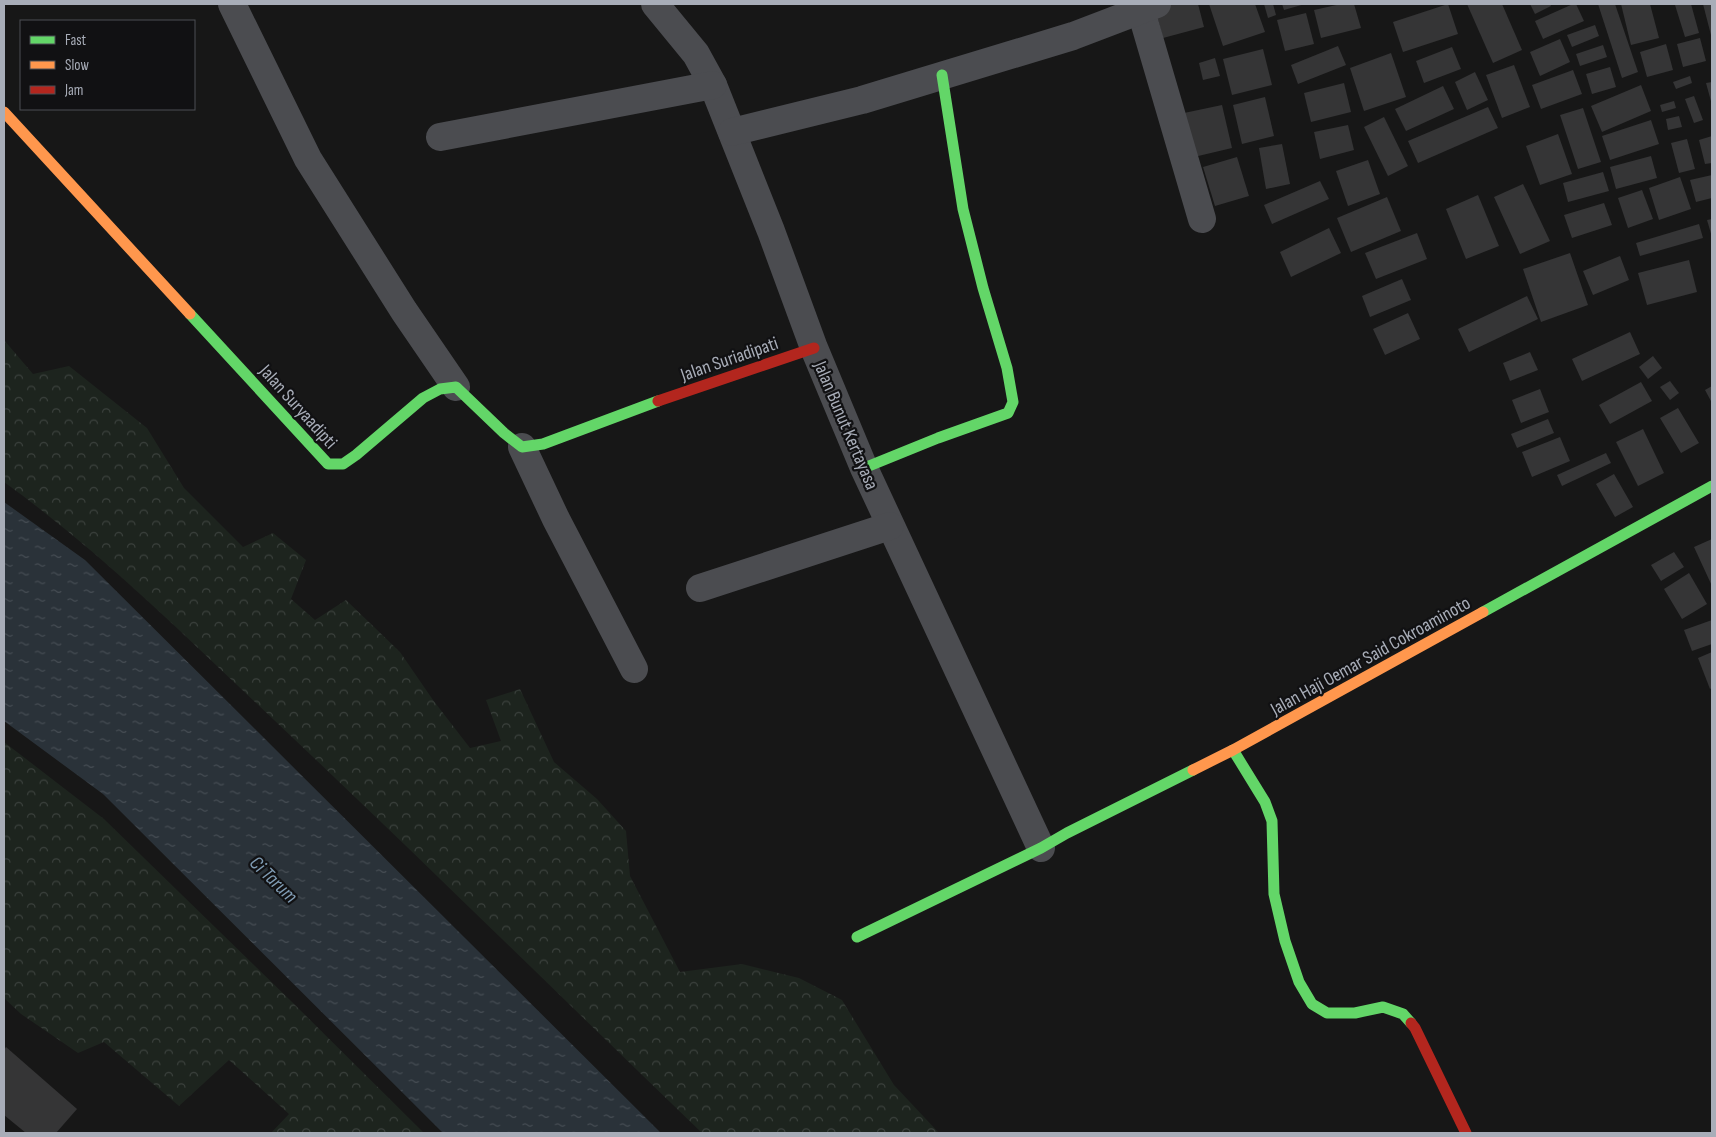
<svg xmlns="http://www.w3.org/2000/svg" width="1716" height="1137" viewBox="0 0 1716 1137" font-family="'Sofia Sans Condensed',sans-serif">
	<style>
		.forest { fill: url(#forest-crowns) }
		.water { fill: url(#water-ripples) }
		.building { fill: #353536 }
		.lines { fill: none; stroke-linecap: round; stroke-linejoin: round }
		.street { stroke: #4b4c50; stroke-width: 28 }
		.fast { stroke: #63d668; stroke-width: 11 }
		.slow { stroke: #ff974d; stroke-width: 11 }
		.jam { stroke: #b3261e; stroke-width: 11 }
		.labels { text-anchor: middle; stroke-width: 4.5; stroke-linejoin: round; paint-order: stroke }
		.street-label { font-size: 19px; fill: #a8adb8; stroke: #111113 }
		.water-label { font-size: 20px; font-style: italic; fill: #7f9bb3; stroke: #111113 }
	</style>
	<defs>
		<pattern id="forest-crowns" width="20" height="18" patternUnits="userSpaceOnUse" patternTransform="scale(1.25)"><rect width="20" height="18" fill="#1d241e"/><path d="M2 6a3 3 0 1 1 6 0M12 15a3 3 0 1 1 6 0" fill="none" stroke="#3b413d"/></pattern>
		<pattern id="water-ripples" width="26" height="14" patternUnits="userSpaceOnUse" patternTransform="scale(1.25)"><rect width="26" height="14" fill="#2a3239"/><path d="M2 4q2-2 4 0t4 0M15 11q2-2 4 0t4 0" fill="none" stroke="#464d54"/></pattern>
	</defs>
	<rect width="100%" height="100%" fill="#171717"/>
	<g class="forest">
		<path d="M4,340L33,374L69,366L147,428L184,488L243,547L273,533L306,560L291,599L315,620L346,600L400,652L433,700L470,748L501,741L486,700L520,689L554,762L597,799L626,831L630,876L680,972L742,964L799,978L842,1000L894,1085L939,1133H702C559,995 418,856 274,720C186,637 101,552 4,482Z"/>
		<path d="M4,742L104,819L292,1002L424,1133H271L289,1114L229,1060L179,1106L104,1042L78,1053L21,1014L4,998Z"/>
	</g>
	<path class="water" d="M4,502L85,560L661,1133H443L103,794L4,721Z"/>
	<g class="building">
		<path d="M1158,4H1198L1204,27L1163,38L1154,5Z"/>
		<path d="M1209,4H1255L1265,32L1223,46Z"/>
		<path d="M1264,4H1273L1276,15L1268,18Z"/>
		<path d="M1282,4H1305L1284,10Z"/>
		<path d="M1341,4H1354L1361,28L1321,38L1314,10Z"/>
		<path d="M1448,4L1458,34L1403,52L1393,22Z"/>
		<path d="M1467,4H1502L1522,50L1493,63Z"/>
		<path d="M1530,4H1550L1551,6L1535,14Z"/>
		<path d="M1573,4H1576L1584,21L1543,39L1535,21Z"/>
		<path d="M1598,4H1615L1638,72L1622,78Z"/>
		<path d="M1621,4H1650L1659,38L1631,45Z"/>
		<path d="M1681,4H1691L1699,33L1685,37L1675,5Z"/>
		<path d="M1703,4H1712V39Z"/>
		<path d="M1306,13L1314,44L1285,51L1277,20Z"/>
		<path d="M1595,25L1599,36L1572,47L1567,35Z"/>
		<path d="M1700,38L1706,61L1683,67L1677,44Z"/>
		<path d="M1560,39L1570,62L1540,76L1530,52Z"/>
		<path d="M1666,44L1673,70L1647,77L1640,52Z"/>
		<path d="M1603,45L1607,57L1580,66L1576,54Z"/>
		<path d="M1338,46L1346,65L1298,84L1291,65Z"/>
		<path d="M1452,47L1461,69L1424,83L1416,61Z"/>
		<path d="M1263,49L1272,85L1232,95L1223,59Z"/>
		<path d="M1391,53L1406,97L1364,111L1350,68Z"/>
		<path d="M1215,58L1220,76L1203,80L1199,63Z"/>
		<path d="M1514,65L1530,107L1502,118L1486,75Z"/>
		<path d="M1610,67L1616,87L1592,94L1586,74Z"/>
		<path d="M1573,70L1582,94L1541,109L1532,85Z"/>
		<path d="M1475,72L1488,100L1467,110L1455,82Z"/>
		<path d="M1690,76L1692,83L1676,89L1673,82Z"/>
		<path d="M1712,82V105L1706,83Z"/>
		<path d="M1344,83L1351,112L1311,122L1304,93Z"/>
		<path d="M1641,85L1651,111L1602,132L1591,106Z"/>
		<path d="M1443,86L1454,109L1406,131L1395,109Z"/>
		<path d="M1694,96L1703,120L1694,123L1685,99Z"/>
		<path d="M1265,97L1274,136L1242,144L1233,105Z"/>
		<path d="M1674,101L1676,108L1662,112L1660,105Z"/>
		<path d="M1222,105L1232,148L1194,157L1184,113Z"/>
		<path d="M1488,107L1498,128L1418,163L1408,141Z"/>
		<path d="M1583,108L1601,162L1578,169L1560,115Z"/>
		<path d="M1679,116L1682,127L1668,130L1666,119Z"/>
		<path d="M1384,117L1408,166L1388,176L1364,127Z"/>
		<path d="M1651,120L1659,144L1610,160L1602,136Z"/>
		<path d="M1348,125L1354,150L1320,159L1314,132Z"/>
		<path d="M1558,134L1572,174L1540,185L1526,146Z"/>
		<path d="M1712,136V163L1705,164L1699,140Z"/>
		<path d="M1687,139L1695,169L1679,173L1671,143Z"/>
		<path d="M1282,144L1290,184L1266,189L1259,148Z"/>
		<path d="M1651,156L1657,178L1616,189L1610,167Z"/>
		<path d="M1237,157L1249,196L1215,206L1203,167Z"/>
		<path d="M1368,160L1380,194L1348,206L1336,171Z"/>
		<path d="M1603,172L1609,191L1568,202L1563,183Z"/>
		<path d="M1712,175V198L1696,202L1690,180Z"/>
		<path d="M1680,177L1691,209L1659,220L1649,188Z"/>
		<path d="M1320,181L1329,199L1272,224L1264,205Z"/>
		<path d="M1523,184L1550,241L1520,254L1494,197Z"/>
		<path d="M1642,190L1653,219L1628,228L1618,198Z"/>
		<path d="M1478,195L1499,246L1466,259L1446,209Z"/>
		<path d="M1387,197L1401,231L1351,252L1337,218Z"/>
		<path d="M1604,203L1612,225L1572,238L1564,215Z"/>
		<path d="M1712,219V237L1707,220Z"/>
		<path d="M1699,224L1703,238L1640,256L1636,243Z"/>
		<path d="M1329,228L1341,253L1291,277L1280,252Z"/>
		<path d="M1417,233L1427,259L1376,279L1365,253Z"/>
		<path d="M1570,253L1588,305L1541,322L1523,269Z"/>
		<path d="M1620,256L1629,280L1593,295L1583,271Z"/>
		<path d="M1689,260L1697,292L1647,305L1638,273Z"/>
		<path d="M1402,279L1411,300L1370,317L1362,296Z"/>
		<path d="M1527,296L1538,319L1469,352L1458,329Z"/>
		<path d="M1408,313L1420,339L1385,355L1373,329Z"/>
		<path d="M1630,332L1640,354L1582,381L1572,359Z"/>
		<path d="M1530,352L1538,370L1510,381L1503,363Z"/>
		<path d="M1653,356L1662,368L1648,379L1639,367Z"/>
		<path d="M1670,381L1679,393L1670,400L1660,387Z"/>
		<path d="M1641,382L1652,401L1610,424L1599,405Z"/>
		<path d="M1712,386V403L1705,390Z"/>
		<path d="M1540,389L1549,412L1521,423L1512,400Z"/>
		<path d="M1678,408L1699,443L1681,453L1660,418Z"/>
		<path d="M1548,419L1554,433L1517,448L1511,434Z"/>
		<path d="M1643,429L1664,473L1638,486L1616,442Z"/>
		<path d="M1560,437L1570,461L1532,477L1522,452Z"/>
		<path d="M1606,453L1611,463L1562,486L1557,475Z"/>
		<path d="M1614,474L1633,507L1615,517L1596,484Z"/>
		<path d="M1712,539V586L1694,547Z"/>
		<path d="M1674,552L1684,567L1661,581L1651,565Z"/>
		<path d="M1689,573L1707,604L1682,619L1664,589Z"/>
		<path d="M1712,620V644L1692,651L1684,630Z"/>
		<path d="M1712,652V688L1710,689L1698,658Z"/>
		<path d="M6,1047L77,1109L56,1133H26L4,1115V1050Z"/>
	</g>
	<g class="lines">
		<g class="street">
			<path d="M232,4L308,159L404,311L456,387"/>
			<path d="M655,4L696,54L713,85L771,231L814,348L864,468L1041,848"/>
			<path d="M1139,4L1202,219"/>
			<path d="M732,132L862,100L1073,36L1157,4"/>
			<path d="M440,137L713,85"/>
			<path d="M522,447L556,519L634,669"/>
			<path d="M700,588L890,526"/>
		</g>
		<g class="fast">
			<path d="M190,314L328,464H343L356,455L423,398L440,389L456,387L504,433L522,447L543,444L658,401"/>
			<path d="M864,468L938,438L1008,413L1013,402L1007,368L983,288L963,209L942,75"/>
			<path d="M1483,612L1712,486"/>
			<path d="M1233,750L1265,802L1272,821L1274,894L1285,941L1299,982L1312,1004L1327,1013H1355L1383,1007L1403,1014L1411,1023"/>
			<path d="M857,937L1041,848L1067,833L1193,770"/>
		</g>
		<g class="slow">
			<path d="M4,112L190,314"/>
			<path d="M1193,770L1233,750L1483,612"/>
		</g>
		<g class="jam">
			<path d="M658,401L814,348"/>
			<path d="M1411,1023L1415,1028L1466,1133"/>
		</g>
	</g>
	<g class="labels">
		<g class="street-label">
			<text transform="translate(729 358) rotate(-19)" y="7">Jalan Suriadipati</text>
			<text transform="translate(299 406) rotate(48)" y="7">Jalan Suryaadipti</text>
			<text transform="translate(847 425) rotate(67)" y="7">Jalan Bunut Kertayasa</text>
			<text transform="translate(1370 655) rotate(-29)" y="7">Jalan Haji Oemar Said Cokroaminoto</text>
		</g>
		<g class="water-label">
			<text transform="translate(274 879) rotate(44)" y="7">Ci Tarum</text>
		</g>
	</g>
	<rect width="1716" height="1137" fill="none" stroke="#a8adb8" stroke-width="10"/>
	<rect x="20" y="20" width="175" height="90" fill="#111113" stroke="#4d4f55"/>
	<rect x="30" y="36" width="25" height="8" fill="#63d668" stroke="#4d4f55"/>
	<text x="65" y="45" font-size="15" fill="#a8adb8">Fast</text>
	<rect x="30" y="61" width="25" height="8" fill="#ff974d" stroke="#4d4f55"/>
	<text x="65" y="70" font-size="15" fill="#a8adb8">Slow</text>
	<rect x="30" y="86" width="25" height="8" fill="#b3261e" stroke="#4d4f55"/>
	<text x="65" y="95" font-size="15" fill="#a8adb8">Jam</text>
</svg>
